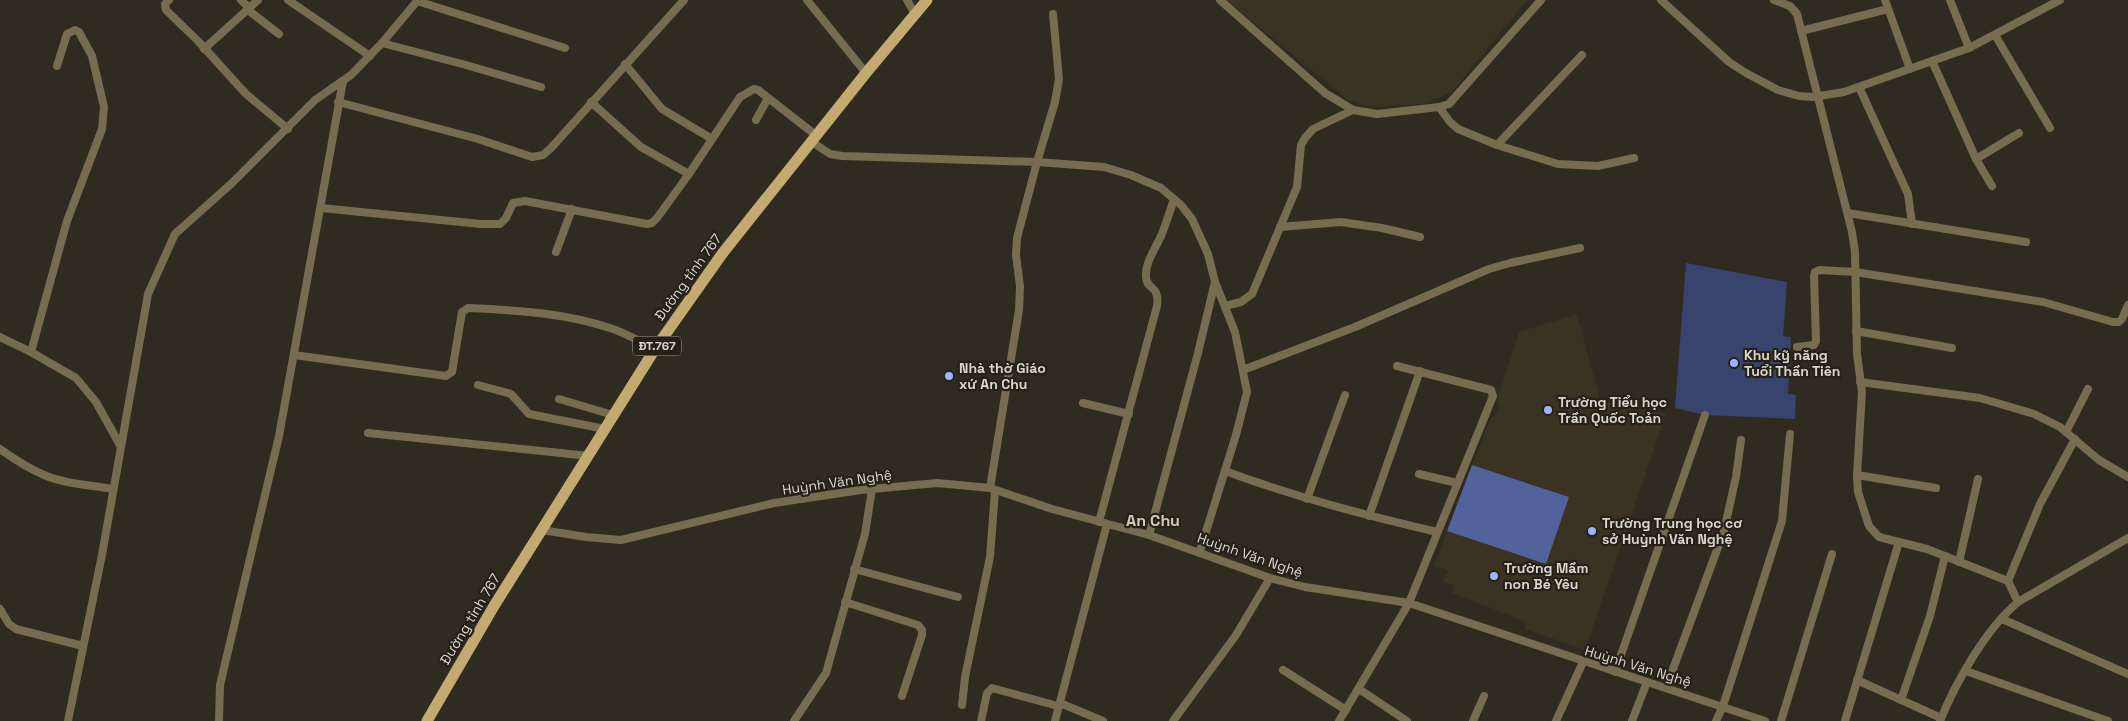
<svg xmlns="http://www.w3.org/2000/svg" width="2128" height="721" viewBox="0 0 2128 721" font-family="'Space Grotesk',sans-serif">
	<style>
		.built { fill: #3a3322 }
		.green { fill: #38446e }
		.forest { fill: #51629c }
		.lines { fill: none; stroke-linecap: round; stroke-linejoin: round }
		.street { stroke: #776b50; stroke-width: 8 }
		.primary { stroke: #c2aa70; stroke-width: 11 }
		.poi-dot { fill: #9db4fd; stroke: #262117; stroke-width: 2 }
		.labels { text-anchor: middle; stroke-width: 4.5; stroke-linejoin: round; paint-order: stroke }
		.shield { fill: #262117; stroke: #a3a098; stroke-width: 1 }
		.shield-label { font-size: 12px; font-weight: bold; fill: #d9d6d0 }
		.street-label { font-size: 14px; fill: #d9d6d0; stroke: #262117 }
		.poi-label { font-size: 14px; font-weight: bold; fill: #d9d6d0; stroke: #262117; text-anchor: start }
		.quarter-label { font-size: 16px; font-weight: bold; fill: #d0cbbd; stroke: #262117 }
	</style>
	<rect width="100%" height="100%" fill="#302b21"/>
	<g class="built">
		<path d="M1226,0H1527L1452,92L1424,104L1370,107L1348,100Z"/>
		<path d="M1577,314L1600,400L1666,414L1585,650L1525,629L1527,622L1452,593L1454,585L1443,582L1448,570L1434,566L1447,531L1546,564L1568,497L1472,465L1491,417L1496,415L1500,405L1497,400L1519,332Z"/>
	</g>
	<path class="green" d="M1686,263L1787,282L1783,336L1791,337L1788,394L1796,395L1795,419L1705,415L1675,408Z"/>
	<path class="forest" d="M1472,465L1569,497L1546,564L1447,531Z"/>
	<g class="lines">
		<g class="street">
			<path d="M169,0L165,4L166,10L198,41L246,94L288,129"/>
			<path d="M241,0L249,8"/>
			<path d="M288,0L370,56"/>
			<path d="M807,0L866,73"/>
			<path d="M907,0L915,14"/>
			<path d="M1220,0L1325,93L1353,110L1377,114L1439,107L1449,104L1541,0"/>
			<path d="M1661,0L1729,62L1746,73L1778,90L1799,96L1813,97L1844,92L1969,48L2060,0"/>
			<path d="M1774,0L1790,6L1797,14L1852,232L1855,252L1857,354L1862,392L1857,475L1858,492L1869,526L1879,537L1927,549L2008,581L2018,602"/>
			<path d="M1885,0L1910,69"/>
			<path d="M1950,0L1969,48"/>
			<path d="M417,1L565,48"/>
			<path d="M248,10L279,34"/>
			<path d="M1801,31L1888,9"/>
			<path d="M1995,35L2050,128"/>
			<path d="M382,43L466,65L541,87"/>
			<path d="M204,49L258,0"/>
			<path d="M1932,61L1976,159L1992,186"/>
			<path d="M625,64L662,109L712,139"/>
			<path d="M1859,87L1908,194L1912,224"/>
			<path d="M338,102L478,139L532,157L543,155L551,148L684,0"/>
			<path d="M591,102L641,147L689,174"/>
			<path d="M1439,107L1450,122L1458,129L1497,145L1558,164L1598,166L1634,158"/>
			<path d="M756,120L768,98"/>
			<path d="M812,142L830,154L842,156L1037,162L1104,167L1131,175L1161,188L1181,205L1192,219L1208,254L1215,282L1235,332L1247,392L1236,435L1200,551"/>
			<path d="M1497,145L1582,55"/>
			<path d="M1976,159L2019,133"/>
			<path d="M321,208L481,224H500L506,218L513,203L525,201L647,224L652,223L657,218L689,174L740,97L754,89L758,90L817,136"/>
			<path d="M1848,213L2026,242"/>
			<path d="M1280,227L1341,222L1382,228L1420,237"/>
			<path d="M556,252L572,209"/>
			<path d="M1225,306L1241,302L1252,294L1297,187L1301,145L1305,138L1313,129L1353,110"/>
			<path d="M1856,331L1952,348"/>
			<path d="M0,337L31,352L76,378L96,402L121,447"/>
			<path d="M1797,347L1814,345L1816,341L1814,276L1815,272L1819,270L1855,272L2043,302L2113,322H2119L2122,319L2128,305"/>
			<path d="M31,352L67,221L102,129L104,107L92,56L79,32L75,30L67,34L57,66"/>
			<path d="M294,355L446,376L452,372L462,312L468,308C517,310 566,313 613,329C627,334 641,342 655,349"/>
			<path d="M1243,370L1355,327L1489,269L1510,263L1580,248"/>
			<path d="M1860,382L1980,398L2034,414L2060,427L2099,460L2128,477"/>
			<path d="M478,385L511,394L529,414L605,429"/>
			<path d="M559,399L613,415"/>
			<path d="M1083,403L1129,414"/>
			<path d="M2066,432L2088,389"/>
			<path d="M368,433L589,456"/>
			<path d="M0,449C14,459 28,468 44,475C65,484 91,485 113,489"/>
			<path d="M1225,471C1295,497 1365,515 1437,532"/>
			<path d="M1419,474L1457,483"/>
			<path d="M1857,475L1936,488"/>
			<path d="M990,488L1019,310L1020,286L1016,255L1017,238L1037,162L1055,102L1059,79L1053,14"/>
			<path d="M1307,499L1345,395"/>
			<path d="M1369,516L1420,371"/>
			<path d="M1099,522L1157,306C1160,284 1146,291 1146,276C1145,263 1156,247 1161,236C1166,224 1170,211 1174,199"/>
			<path d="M542,530L586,537L621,540L774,503L861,490L937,483L990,488L1052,509L1149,535L1270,578L1305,587L1409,603L1765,721"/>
			<path d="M1149,535L1198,353L1215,282"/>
			<path d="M1959,562L1978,479"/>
			<path d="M854,569L958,597"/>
			<path d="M2008,581L2040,504L2075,439"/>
			<path d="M845,602L918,625L922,630V635L902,696"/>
			<path d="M0,609L9,624L16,629L83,646"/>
			<path d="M2002,619L2128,674"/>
			<path d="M1283,670L1346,710"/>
			<path d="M1966,671L2108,721"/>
			<path d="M1615,672L1705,415"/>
			<path d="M1857,680L1941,718"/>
			<path d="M1666,688L1724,531L1736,477L1741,440"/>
			<path d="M1359,689L1407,721"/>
			<path d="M1901,700L1930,616L1945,556"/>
			<path d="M1060,703L1103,721"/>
			<path d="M962,705L965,677L990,557L995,491"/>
			<path d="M68,721L102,555L148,294L175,234L232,183L315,100L351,75L382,43L418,0"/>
			<path d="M219,721L220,685L279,436L343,81"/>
			<path d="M794,721L826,673L865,534L872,489"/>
			<path d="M981,721L987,693L992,688L1058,706"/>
			<path d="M1055,721L1107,524"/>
			<path d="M1173,721L1236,635L1270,578"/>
			<path d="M1339,721L1409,603L1493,396L1491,390L1397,366"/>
			<path d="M1473,721L1484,696"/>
			<path d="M1556,721L1583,662"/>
			<path d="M1632,721L1647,682"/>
			<path d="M1716,721L1723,706L1782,521L1790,434"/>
			<path d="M1781,721L1832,554"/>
			<path d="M1845,721L1899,542"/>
			<path d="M1940,721C1956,682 1985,630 2018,602L2128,538"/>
		</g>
		<path class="primary" d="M427,721L494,606L655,349L722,254L866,73L927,0"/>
	</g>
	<g class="poi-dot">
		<circle cx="1734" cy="363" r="5"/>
		<circle cx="949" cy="376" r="5"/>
		<circle cx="1548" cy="410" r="5"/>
		<circle cx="1592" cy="531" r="5"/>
		<circle cx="1494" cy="576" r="5"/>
	</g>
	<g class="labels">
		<rect class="shield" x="633" y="336.5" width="48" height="19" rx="4"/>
		<g class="shield-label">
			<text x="657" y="350">ĐT.767</text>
		</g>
		<g class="street-label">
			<text transform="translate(688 277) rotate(-54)" y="5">Đường tỉnh 767</text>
			<text transform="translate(837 482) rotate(-8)" y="5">Huỳnh Văn Nghệ</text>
			<text transform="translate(1250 555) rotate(19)" y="5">Huỳnh Văn Nghệ</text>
			<text transform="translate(470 619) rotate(-59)" y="5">Đường tỉnh 767</text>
			<text transform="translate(1638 666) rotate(17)" y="5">Huỳnh Văn Nghệ</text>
		</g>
		<g class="poi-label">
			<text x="1744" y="360">Khu kỹ năng<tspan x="1744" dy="16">Tuổi Thần Tiên</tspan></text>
			<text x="959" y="373">Nhà thờ Giáo<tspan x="959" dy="16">xứ An Chu</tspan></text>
			<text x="1558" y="407">Trường Tiểu học<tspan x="1558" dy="16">Trần Quốc Toản</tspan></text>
			<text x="1602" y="528">Trường Trung học cơ<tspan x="1602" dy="16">sở Huỳnh Văn Nghệ</tspan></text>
			<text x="1504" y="573">Trường Mầm<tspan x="1504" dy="16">non Bé Yêu</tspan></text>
		</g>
		<g class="quarter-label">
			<text x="1153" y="526">An Chu</text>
		</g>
	</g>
</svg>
